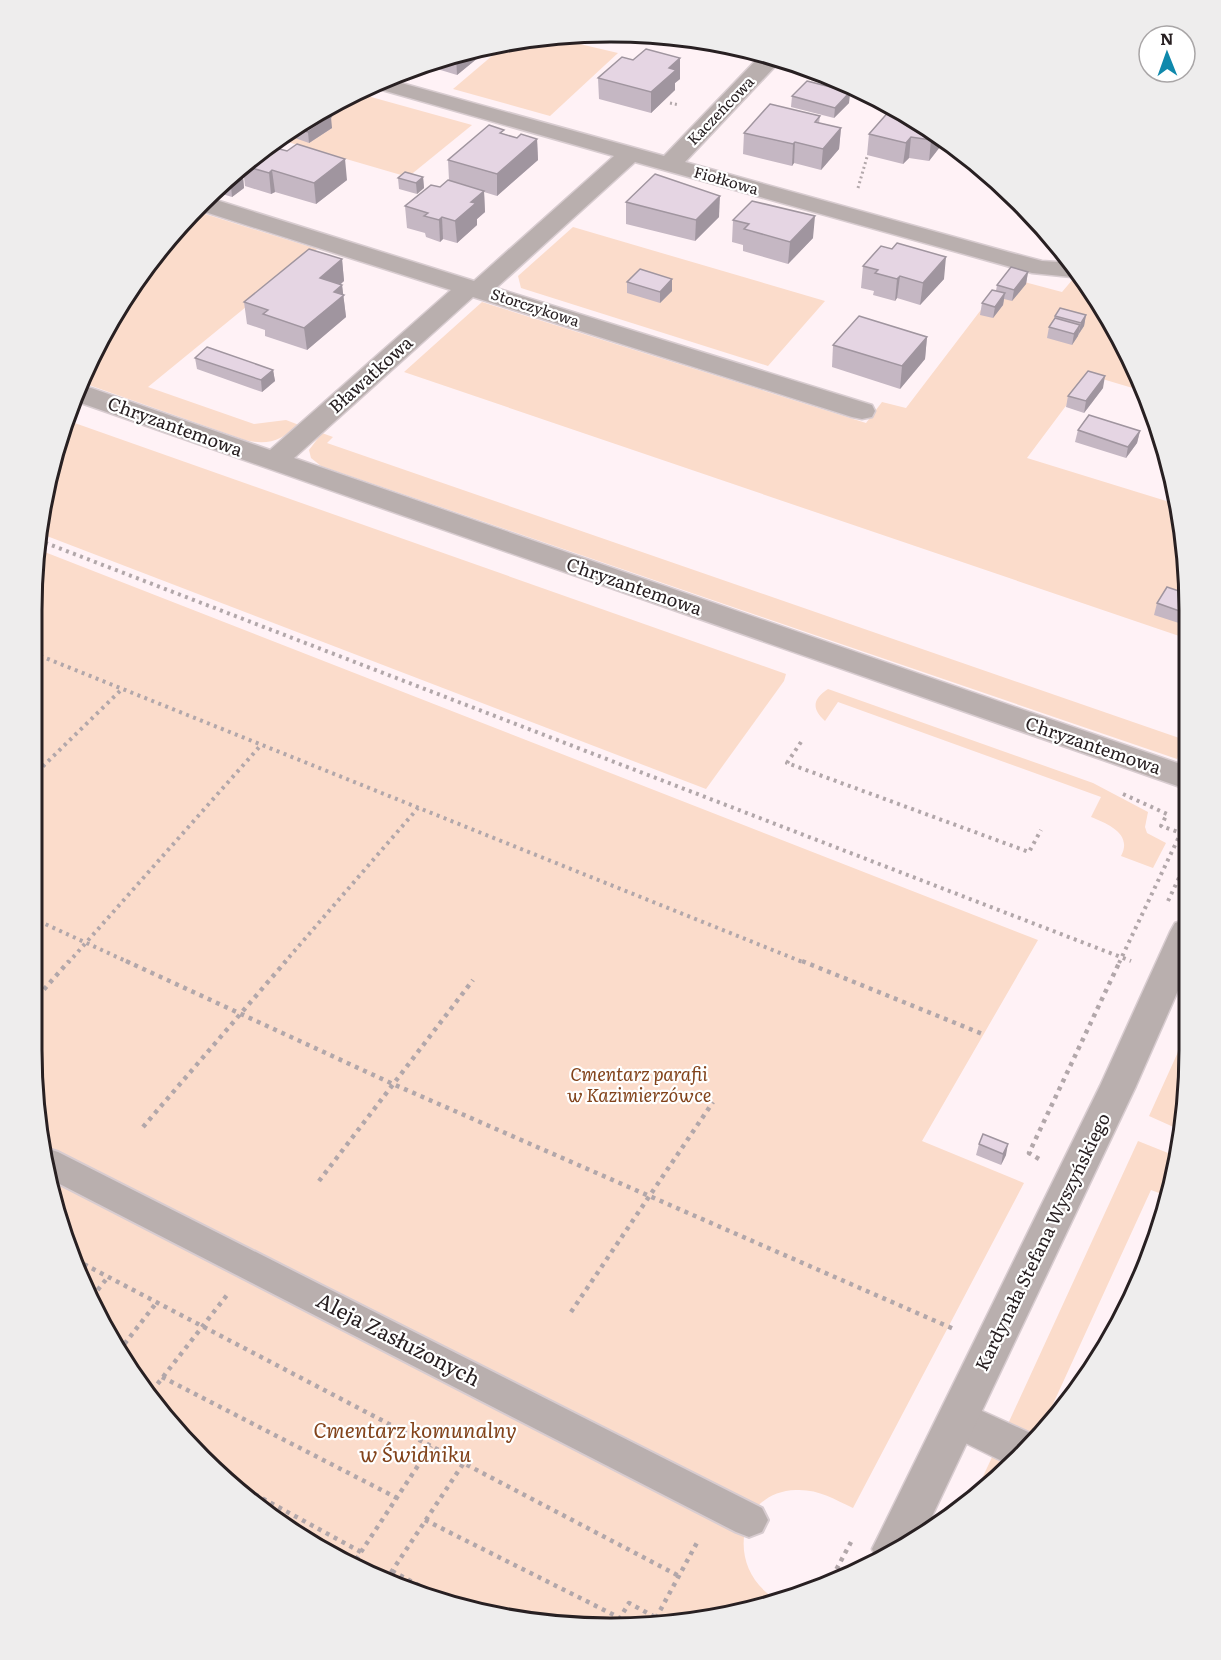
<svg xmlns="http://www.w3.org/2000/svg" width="1221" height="1660" viewBox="0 0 1221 1660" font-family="Literata,serif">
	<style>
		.green { fill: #fbdccb }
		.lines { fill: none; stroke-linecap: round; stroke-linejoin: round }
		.pedestrian-casing { stroke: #d8ccd0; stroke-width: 4 }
		.minor-casing { stroke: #d8ccd0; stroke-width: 3 }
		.tertiary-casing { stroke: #d8ccd0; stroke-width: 3 }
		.path-far2 { stroke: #b2a7aa; stroke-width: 3; stroke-dasharray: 2 3; stroke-linecap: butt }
		.path-far1 { stroke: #b2a7aa; stroke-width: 4; stroke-dasharray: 3 4.5; stroke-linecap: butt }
		.path { stroke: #b2a7aa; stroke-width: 4.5; stroke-dasharray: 4 5; stroke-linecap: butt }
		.pedestrian { fill: #b9afae; fill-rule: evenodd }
		.minor { fill: #b9afae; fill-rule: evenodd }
		.tertiary { fill: #b9afae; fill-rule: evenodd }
		.wall { fill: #c5b7c3 }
		.shaded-wall { fill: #a0959f }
		.building { fill: #e5d5e3; stroke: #a0959f; stroke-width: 1.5 }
		.labels { text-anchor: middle; stroke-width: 4.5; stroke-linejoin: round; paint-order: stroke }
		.far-street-label { font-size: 15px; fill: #282022; stroke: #fff }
		.street-label { font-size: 18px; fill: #282022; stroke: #fff }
		.park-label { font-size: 18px; font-style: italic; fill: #82431b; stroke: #fff }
		.near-street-label { font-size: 21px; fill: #282022; stroke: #fff }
		.near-park-label { font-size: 21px; font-style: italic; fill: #82431b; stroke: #fff }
		.rim { fill: none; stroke: #282022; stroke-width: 3 }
	</style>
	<rect width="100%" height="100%" fill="#fff2f6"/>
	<g class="green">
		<path d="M550,37L618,53L550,116L453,89L506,44Z"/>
		<path d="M353,92L472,125L408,177L281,140Z"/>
		<path d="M202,213L317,249L148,387L254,424L286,420L299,425C282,440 268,446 245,440L86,384L129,289Z"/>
		<path d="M573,227L825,301L768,366L521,288L518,276Z"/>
		<path d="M1006,277L1062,292L1073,279H1082L1146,389V392L1089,375L1027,458L1176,504L1184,535L1185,638L404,372L482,302L866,423L882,402L906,408Z"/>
		<path d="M69,421L786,674L784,681L706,789L39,533L51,461Z"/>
		<path d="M322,433L333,437L327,443L1185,740L1177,759L321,466L311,458L309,450Z"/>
		<path d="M37,549L1038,940L922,1141L1024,1183L853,1508C834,1499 818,1489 796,1490C736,1492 726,1568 774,1598L649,1627L497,1617L354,1569L228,1485L109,1339L51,1200L32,1050L33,573Z"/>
		<path d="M828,689L1093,783L1148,812L1145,827L1147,833L1166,843L1153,868L1121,856C1133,834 1108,824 1091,817L1101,797L838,702L825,721C811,708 813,699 828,689Z"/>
		<path d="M1188,1030V1088L1167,1196L1151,1190L1037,1439L1007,1426L1138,1141L1168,1153L1178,1129L1149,1116Z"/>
		<path d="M994,1453L1014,1461L971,1502Z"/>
	</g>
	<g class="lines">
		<defs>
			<path id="pedestrian" d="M45,1148L58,1152L762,1508L768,1520L762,1532L749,1537L736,1532L48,1178Z"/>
			<g id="minor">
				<path d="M762,54L782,59L685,162L1008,252L1042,261L1073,263L1081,278L1032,273L635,162L496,288L872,405L875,411L872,417L862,419L852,417L473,297L294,458L1186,766V789L78,402L85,387L91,388L270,450L451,290L202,211L213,199L474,281L614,156L368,86L387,79L664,156Z"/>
				<path d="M958,1400L1039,1437L1010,1465L943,1432L937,1419L943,1406Z"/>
			</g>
			<path id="tertiary" d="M1187,919V970L1136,1086L925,1531L877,1559L872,1549L879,1535L1100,1086L1170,932L1175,923Z"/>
		</defs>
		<use href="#pedestrian" class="pedestrian-casing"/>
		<use href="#minor" class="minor-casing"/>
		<use href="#tertiary" class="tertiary-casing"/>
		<g class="path-far2">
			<path d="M670,103L679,105"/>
			<path d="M858,188L867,157"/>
		</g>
		<g class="path-far1">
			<path d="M38,540L1131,961"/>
			<path d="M33,653L805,963"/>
			<path d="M801,742L787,763L1029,852L1041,830"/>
			<path d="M32,777L122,689"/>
			<path d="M1123,794L1167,814L1161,826L1187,835"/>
			<path d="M1168,901L1187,861"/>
			<path d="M32,918L130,963"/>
			<path d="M68,963L261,745"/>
			<path d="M284,963L418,808"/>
			<path d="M1119,963L1186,822"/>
		</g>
		<g class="path">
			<path d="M126,961L393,1084L956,1330"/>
			<path d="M802,961L985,1035"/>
			<path d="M32,1003L69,961"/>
			<path d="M143,1127L286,961"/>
			<path d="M1039,1159L1029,1153L1120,961"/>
			<path d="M319,1181L473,980"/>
			<path d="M76,1260L679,1576"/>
			<path d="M92,1297L108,1277"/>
			<path d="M571,1312L713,1102"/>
			<path d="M119,1351L157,1302"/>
			<path d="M162,1377L397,1498"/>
			<path d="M152,1391L227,1295"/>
			<path d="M223,1477L361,1552"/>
			<path d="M425,1520L620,1618L629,1603L666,1623"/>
			<path d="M351,1567L431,1446"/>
			<path d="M392,1571L444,1599"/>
			<path d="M386,1580L463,1464"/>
			<path d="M828,1585L851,1542"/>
			<path d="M656,1618L699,1539"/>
		</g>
		<use href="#pedestrian" class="pedestrian"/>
		<use href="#minor" class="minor"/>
		<use href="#tertiary" class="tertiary"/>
	</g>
	<g class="wall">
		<path d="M674,36L686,37L724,45L719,50L683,42V38Z"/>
		<path d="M461,51L479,57L457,75L424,65Z"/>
		<path d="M680,58V79L675,83V90L651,113L599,99L598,78L633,60Z"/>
		<path d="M850,92L849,103L834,118L791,107L792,96Z"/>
		<path d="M891,109L943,143L929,161L909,158L903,164L867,155L869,134Z"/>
		<path d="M319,113L332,128L309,143L292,137L291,131Z"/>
		<path d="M820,116L819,123L841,128L839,149L821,170L794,163L792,166L743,154L744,133Z"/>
		<path d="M504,134L517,138L537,139L538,160L497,196L484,192L485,212L477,219V225L457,243L443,239L440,242L426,237L425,233L407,228L405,206L440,187L449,180L448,160Z"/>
		<path d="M252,158L347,180L316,204L275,192L271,194L245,186L243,168Z"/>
		<path d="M987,171L993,175L1001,184L986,180Z"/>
		<path d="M236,175L243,177L244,188L232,197L219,193Z"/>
		<path d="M423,177L424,188L417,194L399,189L398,178Z"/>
		<path d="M626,202L719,217L695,241L626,224Z"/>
		<path d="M733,220L813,238L788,264L743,251V245L732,242Z"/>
		<path d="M342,259L344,281L340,285H342L346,317L307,350L265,336V330L247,324L244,302Z"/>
		<path d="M863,266L944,279L920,305L897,298L895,301L873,295L874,291L861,288Z"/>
		<path d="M1028,272L1026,284L1012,301L1004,299L1003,305L993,318L980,315L982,303L996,291L997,285Z"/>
		<path d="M627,282L672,291L660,303L627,293Z"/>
		<path d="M1086,315L1084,326L1072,345L1047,338L1049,327L1054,319L1055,316Z"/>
		<path d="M927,337L925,359L900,389L832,367L833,345Z"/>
		<path d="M195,358L273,370L275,381L262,392L197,369Z"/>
		<path d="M1103,388L1084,413L1066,407L1068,396Z"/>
		<path d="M1078,430L1140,431L1137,443L1126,458L1075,442Z"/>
		<path d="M1185,593V625L1154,615L1157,603Z"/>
		<path d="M983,1134L1006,1155L1001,1165L976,1155L979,1144Z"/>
	</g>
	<g class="shaded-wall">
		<path d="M719,44L724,45L719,50Z"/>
		<path d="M479,48V57L457,75L456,54L461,51Z"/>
		<path d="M680,58V79L675,83V90L651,113V92L669,68Z"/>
		<path d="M850,92L849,103L834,118L835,108Z"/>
		<path d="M331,117L332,128L309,143L308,132Z"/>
		<path d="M841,128L839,149L821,170L823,149Z"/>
		<path d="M936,135L943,140V143L929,161L931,140Z"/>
		<path d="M911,137L909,158L903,164L906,143Z"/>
		<path d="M537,139L538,160L497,196V174Z"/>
		<path d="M795,142L794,163L792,166L793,144Z"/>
		<path d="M345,159L347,180L316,204L314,183Z"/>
		<path d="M272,170L275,192L271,194L269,173Z"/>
		<path d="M243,177L244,188L232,197L231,186Z"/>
		<path d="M423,177L424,188L417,194L416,183Z"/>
		<path d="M484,191L485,212L477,219V225L457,243L455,221L471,202Z"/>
		<path d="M720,196L719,217L695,241L696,220Z"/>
		<path d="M815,216L813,238L788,264L790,242Z"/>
		<path d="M442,217L443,239L440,242L439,220Z"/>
		<path d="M946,257L944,279L920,305L923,283Z"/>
		<path d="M342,259L344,281L322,300L320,278Z"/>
		<path d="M1028,272L1026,284L1012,301L1014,290Z"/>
		<path d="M900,276L897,298L895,301L897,279Z"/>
		<path d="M672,279V291L660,303V292Z"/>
		<path d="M342,285L346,317L307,350L304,328L334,292Z"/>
		<path d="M1005,293L1003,305L993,318L995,307Z"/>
		<path d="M1086,315L1084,326L1078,335L1081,323Z"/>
		<path d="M1080,325L1078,336L1072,345L1074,334Z"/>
		<path d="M927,337L925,359L900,389L902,366Z"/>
		<path d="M273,370L275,381L262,392L261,380Z"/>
		<path d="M1105,376L1103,388L1084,413L1086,401Z"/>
		<path d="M1140,431L1137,443L1126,458L1128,447Z"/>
		<path d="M1008,1144L1006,1155L1001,1165L1003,1154Z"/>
	</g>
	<g class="building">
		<path d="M646,49L680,58L669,68L676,70L651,92L598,78L622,57L633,60Z"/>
		<path d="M807,81L850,92L835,108L792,96Z"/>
		<path d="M770,104L820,116L815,122L841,128L823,149L795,142L793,144L744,133Z"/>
		<path d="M891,109L898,110L899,109H900L936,135L931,140L911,137L906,143L869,134Z"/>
		<path d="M319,113L331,117L308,132L295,128Z"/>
		<path d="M489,125L504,130L500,133L517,138L521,134L537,139L497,174L448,160Z"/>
		<path d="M297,144L345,159L314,183L272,170L269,173L245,166L252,158L268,146L287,151Z"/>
		<path d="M405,172L423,177L416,183L398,178Z"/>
		<path d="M655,174L720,196L696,220L626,202Z"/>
		<path d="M236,175L243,177L231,186L227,185Z"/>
		<path d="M448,180L484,191L471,202L476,203L455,221L442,217L439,220L424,216L428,213L405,206L431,185L440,187Z"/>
		<path d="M752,201L815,216L790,242L744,229L749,224L733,220Z"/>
		<path d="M897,243L946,257L923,283L900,276L897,279L875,273L878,270L863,266L881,246L892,249Z"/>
		<path d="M309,249L342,259L320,278L342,285L334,292L344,295L304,328L263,314L268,310L244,302Z"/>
		<path d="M1011,267L1028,272L1014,290L997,285Z"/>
		<path d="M640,269L672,279L660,292L627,282Z"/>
		<path d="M992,290L1005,293L995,307L982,303Z"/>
		<path d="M1060,308L1086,315L1081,323L1055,316Z"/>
		<path d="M859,316L927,337L902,366L833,345Z"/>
		<path d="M1055,318L1080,325L1074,334L1049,327Z"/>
		<path d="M207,347L273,370L261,380L195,358Z"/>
		<path d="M1088,371L1105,376L1086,401L1068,396Z"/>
		<path d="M1089,415L1140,431L1128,447L1078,430Z"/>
		<path d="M1167,587L1185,593V613L1157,603Z"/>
		<path d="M983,1134L1008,1144L1003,1154L979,1144Z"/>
	</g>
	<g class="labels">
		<g class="far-street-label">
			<text transform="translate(721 111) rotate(-46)" y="5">Kaczeńcowa</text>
			<text transform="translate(726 181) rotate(16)" y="5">Fiołkowa</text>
			<text transform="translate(535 308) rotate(18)" y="5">Storczykowa</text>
		</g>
		<g class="street-label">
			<text transform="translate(371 375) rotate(-42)" y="6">Bławatkowa</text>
			<text transform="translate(175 427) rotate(20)" y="6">Chryzantemowa</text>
			<text transform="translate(634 587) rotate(19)" y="6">Chryzantemowa</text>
			<text transform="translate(1093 746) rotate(19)" y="6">Chryzantemowa</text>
			<text transform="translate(1043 1242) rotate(-64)" y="6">Kardynała Stefana Wyszyńskiego</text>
		</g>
		<g class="park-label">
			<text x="639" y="1081">Cmentarz parafii<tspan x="639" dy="21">w Kazimierzówce</tspan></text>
		</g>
		<g class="near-street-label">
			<text transform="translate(398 1340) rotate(27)" y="7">Aleja Zasłużonych</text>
		</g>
		<g class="near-park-label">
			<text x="415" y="1438">Cmentarz komunalny<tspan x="415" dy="24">w Świdniku</tspan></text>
		</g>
	</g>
	<path d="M0 0H1221V1660H0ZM610 42H611A568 568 0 0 1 1179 610V1050A568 568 0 0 1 611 1618H610A568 568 0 0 1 42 1050V610A568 568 0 0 1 610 42Z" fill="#eeeded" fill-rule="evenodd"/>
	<path class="rim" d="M610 42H611A568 568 0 0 1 1179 610V1050A568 568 0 0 1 611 1618H610A568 568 0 0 1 42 1050V610A568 568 0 0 1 610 42Z"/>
	<g transform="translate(1167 54) rotate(359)"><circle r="28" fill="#ffffff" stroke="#a9a6a7" stroke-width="1.5"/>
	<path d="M0-4.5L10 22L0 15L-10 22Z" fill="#0f89ac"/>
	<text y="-9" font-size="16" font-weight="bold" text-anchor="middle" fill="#282022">N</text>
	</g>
</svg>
